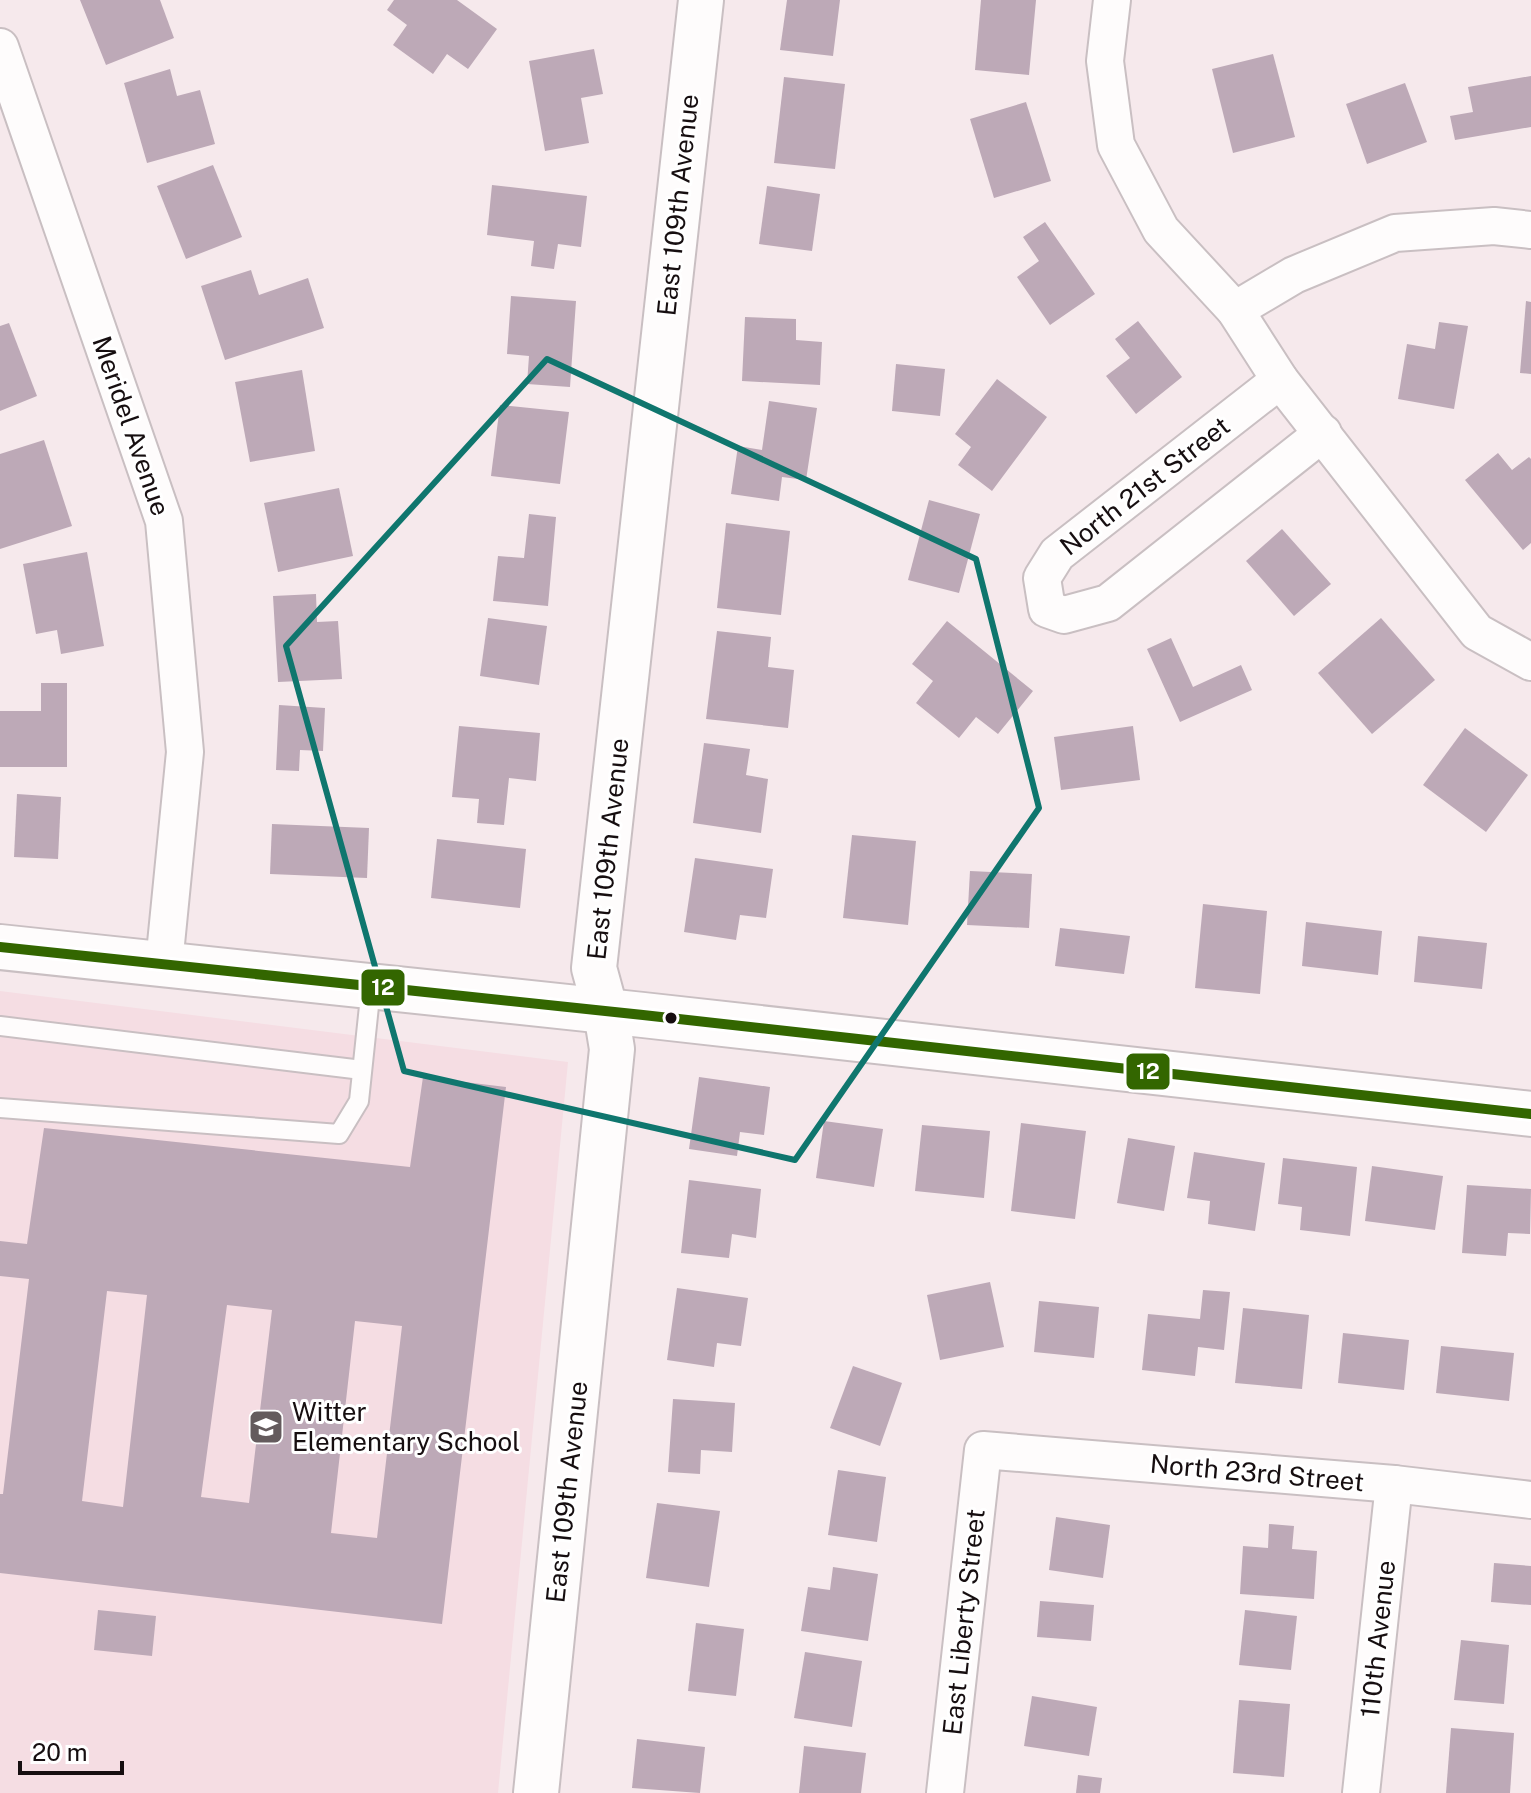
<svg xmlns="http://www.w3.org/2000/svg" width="1531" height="1793" viewBox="0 0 1531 1793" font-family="'Public Sans',sans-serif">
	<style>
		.built { fill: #f5dde3 }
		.building { fill: #bda9b7; fill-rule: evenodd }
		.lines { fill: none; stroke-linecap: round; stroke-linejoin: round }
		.lane-casing { stroke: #c9bfc2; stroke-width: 22 }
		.street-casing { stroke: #c9bfc2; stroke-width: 40 }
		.secondary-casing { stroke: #c9bfc2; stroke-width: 48 }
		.lane { stroke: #fefcfc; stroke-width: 18 }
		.street { stroke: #fefcfc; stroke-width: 36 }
		.secondary { stroke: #fefcfc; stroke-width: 44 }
		.bus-1-casing { stroke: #fff; stroke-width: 16 }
		.bus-1 { stroke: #360; stroke-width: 10 }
		.marked { fill: none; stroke: #0f766e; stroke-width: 6; stroke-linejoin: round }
		.bus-dot { fill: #160e10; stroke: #fff; stroke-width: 3 }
		.labels { text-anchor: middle; stroke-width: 6; stroke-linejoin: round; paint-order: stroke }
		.street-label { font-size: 26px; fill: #160e10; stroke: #fff }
		.poi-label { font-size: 26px; fill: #160e10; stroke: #fff; text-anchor: start }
		.line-badge { stroke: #fff; stroke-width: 3 }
		.badge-label { font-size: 22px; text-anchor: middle; font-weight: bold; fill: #fff }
	</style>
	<rect width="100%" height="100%" fill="#f6e9ec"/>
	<path class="built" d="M0,991L568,1062L498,1793H0Z"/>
	<g class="building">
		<path d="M80,0H160L174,38L106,65Z"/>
		<path d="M394,0H457L497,29L468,69L447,54L433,74L393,45L407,25L387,10Z"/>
		<path d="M787,0H840L833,56L780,50Z"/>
		<path d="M981,0H1036L1029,75L975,70Z"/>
		<path d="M594,49L603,94L581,98L589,143L545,151L529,61Z"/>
		<path d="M1273,54L1295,137L1233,153L1212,69Z"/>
		<path d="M170,69L177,96L200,90L215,144L147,163L124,83Z"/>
		<path d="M1531,76V127L1455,140L1450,116L1473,112L1468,87Z"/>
		<path d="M784,77L845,84L835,169L774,163Z"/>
		<path d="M1405,83L1427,142L1367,164L1346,104Z"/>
		<path d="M1026,102L1051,181L994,198L970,119Z"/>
		<path d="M213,165L242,237L186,259L157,186Z"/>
		<path d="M492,185L587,196L581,247L558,244L554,269L531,266L534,241L487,235Z"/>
		<path d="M767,186L820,194L812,251L759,244Z"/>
		<path d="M1045,222L1095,294L1050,325L1017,277L1039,261L1023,237Z"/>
		<path d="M251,270L259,295L308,278L324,328L225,360L201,286Z"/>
		<path d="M511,296L576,301L570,387L527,384L529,356L507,354Z"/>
		<path d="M1526,301L1531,302V374L1520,373Z"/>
		<path d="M745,317L796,319V340L822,342L820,385L742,381Z"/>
		<path d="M1138,321L1182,377L1136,414L1106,376L1130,358L1115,339Z"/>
		<path d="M1439,322L1468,326L1454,409L1398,399L1407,344L1435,349Z"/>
		<path d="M9,323L37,396L0,411V326Z"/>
		<path d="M896,364L945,369L940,416L892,411Z"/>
		<path d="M302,370L315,451L250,462L235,382Z"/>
		<path d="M997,379L1047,417L992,491L958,465L971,447L955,434Z"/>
		<path d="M769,401L817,408L806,480L782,477L779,501L731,494L738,446L762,450Z"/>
		<path d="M500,405L569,412L560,484L491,476Z"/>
		<path d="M44,440L72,526L0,549V454Z"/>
		<path d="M1498,453L1512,470L1529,457L1531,459V543L1523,550L1465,480Z"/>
		<path d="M339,488L353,556L278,572L264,503Z"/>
		<path d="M929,500L980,514L959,593L908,580Z"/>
		<path d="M529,514L556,517L548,606L493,601L498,556L524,558Z"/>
		<path d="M726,523L790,531L781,615L717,608Z"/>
		<path d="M1282,529L1331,584L1294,616L1246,561Z"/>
		<path d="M87,552L104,646L61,654L57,630L36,634L23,564Z"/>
		<path d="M316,594L317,622L338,621L342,679L278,682L273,596Z"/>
		<path d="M488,618L547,626L539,685L480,676Z"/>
		<path d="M1381,618L1435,680L1372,734L1318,673Z"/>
		<path d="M947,621L1033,691L998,734L976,717L959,738L916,703L933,681L912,664Z"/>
		<path d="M717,631L771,637L768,667L794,670L788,728L706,719Z"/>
		<path d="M1171,638L1193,687L1241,665L1252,690L1180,722L1147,649Z"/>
		<path d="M41,683H67V767H0V711H41Z"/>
		<path d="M279,705L325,708L323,751L300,750L299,771L276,770Z"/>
		<path d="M459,726L540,733L536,781L509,778L504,825L477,823L479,799L452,797Z"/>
		<path d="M1133,726L1140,780L1061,790L1054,737Z"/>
		<path d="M1465,728L1528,775L1486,832L1423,785Z"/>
		<path d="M704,743L750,749L746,775L768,779L761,833L693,823Z"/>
		<path d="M17,794L61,797L58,859L14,857Z"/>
		<path d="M272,824L369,828L367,878L270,874Z"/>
		<path d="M852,835L916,841L908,925L843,918Z"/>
		<path d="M437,839L526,849L520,908L431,898Z"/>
		<path d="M695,858L773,869L766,918L740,915L736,940L684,932Z"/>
		<path d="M970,871L1032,874L1029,928L967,925Z"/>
		<path d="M1203,904L1267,911L1260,994L1195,988Z"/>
		<path d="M1306,922L1382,931L1378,975L1302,966Z"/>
		<path d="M1060,928L1130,936L1124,974L1055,966Z"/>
		<path d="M1418,936L1487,943L1482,989L1414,982Z"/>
		<path d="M423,1077L506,1087L442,1624L0,1573V1494H3L29,1279L0,1276V1241L27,1244L44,1128L410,1167ZM107,1291L147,1295L123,1507L82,1501ZM227,1305L272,1310L249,1503L201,1497ZM355,1321L402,1326L377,1538L331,1533Z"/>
		<path d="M699,1077L770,1087L764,1135L740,1132L737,1156L689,1149Z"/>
		<path d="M824,1121L883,1129L874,1187L816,1178Z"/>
		<path d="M1021,1123L1086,1131L1075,1219L1011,1211Z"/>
		<path d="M922,1125L990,1131L984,1198L915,1191Z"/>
		<path d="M1128,1138L1175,1146L1164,1211L1117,1203Z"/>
		<path d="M1194,1152L1265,1163L1255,1231L1208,1224L1210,1201L1187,1198Z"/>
		<path d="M1283,1158L1357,1167L1350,1236L1300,1230L1302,1207L1278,1204Z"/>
		<path d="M1372,1166L1443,1176L1435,1230L1365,1221Z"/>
		<path d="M689,1180L761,1189L756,1238L732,1234L729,1258L681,1253Z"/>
		<path d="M1467,1185L1531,1189L1530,1234L1508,1233L1506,1256L1462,1253Z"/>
		<path d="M990,1282L1004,1347L940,1360L927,1295Z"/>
		<path d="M677,1288L748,1298L741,1346L717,1343L714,1367L667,1360Z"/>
		<path d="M1203,1290L1230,1292L1224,1350L1198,1347L1195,1376L1142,1370L1148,1314L1200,1319Z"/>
		<path d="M1039,1301L1099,1307L1094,1358L1034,1352Z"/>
		<path d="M1243,1308L1309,1315L1302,1389L1235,1383Z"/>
		<path d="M1343,1333L1409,1340L1404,1390L1338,1383Z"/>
		<path d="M1441,1346L1514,1353L1509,1401L1436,1393Z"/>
		<path d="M853,1366L902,1383L880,1446L830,1428Z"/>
		<path d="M673,1399L735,1403L732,1452L701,1450L700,1474L668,1472Z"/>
		<path d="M838,1470L886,1477L877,1542L828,1535Z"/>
		<path d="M657,1503L720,1511L709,1587L646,1578Z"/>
		<path d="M1056,1517L1110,1525L1103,1578L1049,1570Z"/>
		<path d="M1269,1524L1294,1526L1292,1549L1317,1551L1314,1599L1240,1594L1243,1546L1268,1548Z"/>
		<path d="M1494,1563L1531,1566V1605L1491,1602Z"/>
		<path d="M833,1567L878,1574L868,1641L801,1631L808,1587L830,1590Z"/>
		<path d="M1040,1601L1094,1605L1091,1641L1037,1637Z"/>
		<path d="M98,1610L156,1616L152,1656L94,1650Z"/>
		<path d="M1245,1610L1297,1616L1291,1670L1239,1665Z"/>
		<path d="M696,1623L744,1629L736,1696L688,1691Z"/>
		<path d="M1461,1640L1509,1645L1504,1704L1454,1700Z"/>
		<path d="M805,1652L862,1661L852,1727L794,1718Z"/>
		<path d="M1032,1696L1097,1707L1089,1756L1024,1746Z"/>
		<path d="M1239,1700L1290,1704L1284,1777L1233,1773Z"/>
		<path d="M1451,1728L1514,1733L1510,1793H1446Z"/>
		<path d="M637,1739L705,1747L700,1793L632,1788Z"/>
		<path d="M804,1746L866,1753L861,1793H799Z"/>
		<path d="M1078,1775L1102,1778L1100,1793H1076Z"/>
	</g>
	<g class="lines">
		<defs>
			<g id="lane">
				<path d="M0,1026L362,1070"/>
				<path d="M0,1108L339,1134L359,1101L371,987"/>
			</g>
			<g id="street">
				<path d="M1112,0L1105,61L1116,145L1161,230L1235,310L1280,380L1477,632L1531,662"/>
				<path d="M0,47L164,521L185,752L164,964"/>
				<path d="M1235,310L1294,275L1395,233L1494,226L1531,230"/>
				<path d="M1280,380L1057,554L1042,578L1047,609L1064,615L1108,603L1323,433"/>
				<path d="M945,1793L983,1450L1394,1484L1531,1500"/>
				<path d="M1361,1793L1394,1484"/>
			</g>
			<g id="secondary">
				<path d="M0,947L643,1015L1531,1114"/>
				<path d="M536,1793L612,1049L606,1012L594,968L701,0"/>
			</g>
		</defs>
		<use href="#lane" class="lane-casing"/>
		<use href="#street" class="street-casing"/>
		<use href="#secondary" class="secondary-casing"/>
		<use href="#lane" class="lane"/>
		<use href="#street" class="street"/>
		<use href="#secondary" class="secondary"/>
		<defs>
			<path id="bus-1" d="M0,947L643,1015L1531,1114"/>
		</defs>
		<use href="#bus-1" class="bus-1-casing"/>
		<use href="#bus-1" class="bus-1"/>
	</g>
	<path class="marked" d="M547,359L976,559L1039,808L795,1160L404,1071L286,646Z"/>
	<defs>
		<symbol id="school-square" viewBox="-11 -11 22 22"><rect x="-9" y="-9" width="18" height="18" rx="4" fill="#645b5d" stroke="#fff"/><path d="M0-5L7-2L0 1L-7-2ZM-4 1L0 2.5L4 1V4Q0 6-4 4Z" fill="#fff"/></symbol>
	</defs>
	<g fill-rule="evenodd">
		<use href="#school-square" x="246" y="1407" width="40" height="40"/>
	</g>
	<circle class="bus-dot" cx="671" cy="1018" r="7"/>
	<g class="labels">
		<g class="street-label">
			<text transform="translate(678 205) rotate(-84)" y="9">East 109th Avenue</text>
			<text transform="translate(131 426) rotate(71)" y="9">Meridel Avenue</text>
			<text transform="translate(1145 486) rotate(-38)" y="9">North 21st Street</text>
			<text transform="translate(608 849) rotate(-84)" y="9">East 109th Avenue</text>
			<text transform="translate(1257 1473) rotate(5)" y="9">North 23rd Street</text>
			<text transform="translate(567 1492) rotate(-84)" y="9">East 109th Avenue</text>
			<text transform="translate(964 1622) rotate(-84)" y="9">East Liberty Street</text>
			<text transform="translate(1378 1639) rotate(-84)" y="9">110th Avenue</text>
		</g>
		<g class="poi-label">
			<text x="292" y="1421">Witter<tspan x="292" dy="30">Elementary School</tspan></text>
		</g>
	</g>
	<g class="line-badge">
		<rect x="360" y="968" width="46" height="39" rx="8" fill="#360"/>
		<rect x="1125" y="1052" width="46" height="39" rx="8" fill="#360"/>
	</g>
	<g class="badge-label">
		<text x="383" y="995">12</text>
		<text x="1148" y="1079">12</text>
	</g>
	<path d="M20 1761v12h102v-12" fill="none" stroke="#160e10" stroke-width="4"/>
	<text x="32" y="1761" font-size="24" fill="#160e10" stroke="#ffffff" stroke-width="6" paint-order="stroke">20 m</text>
</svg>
